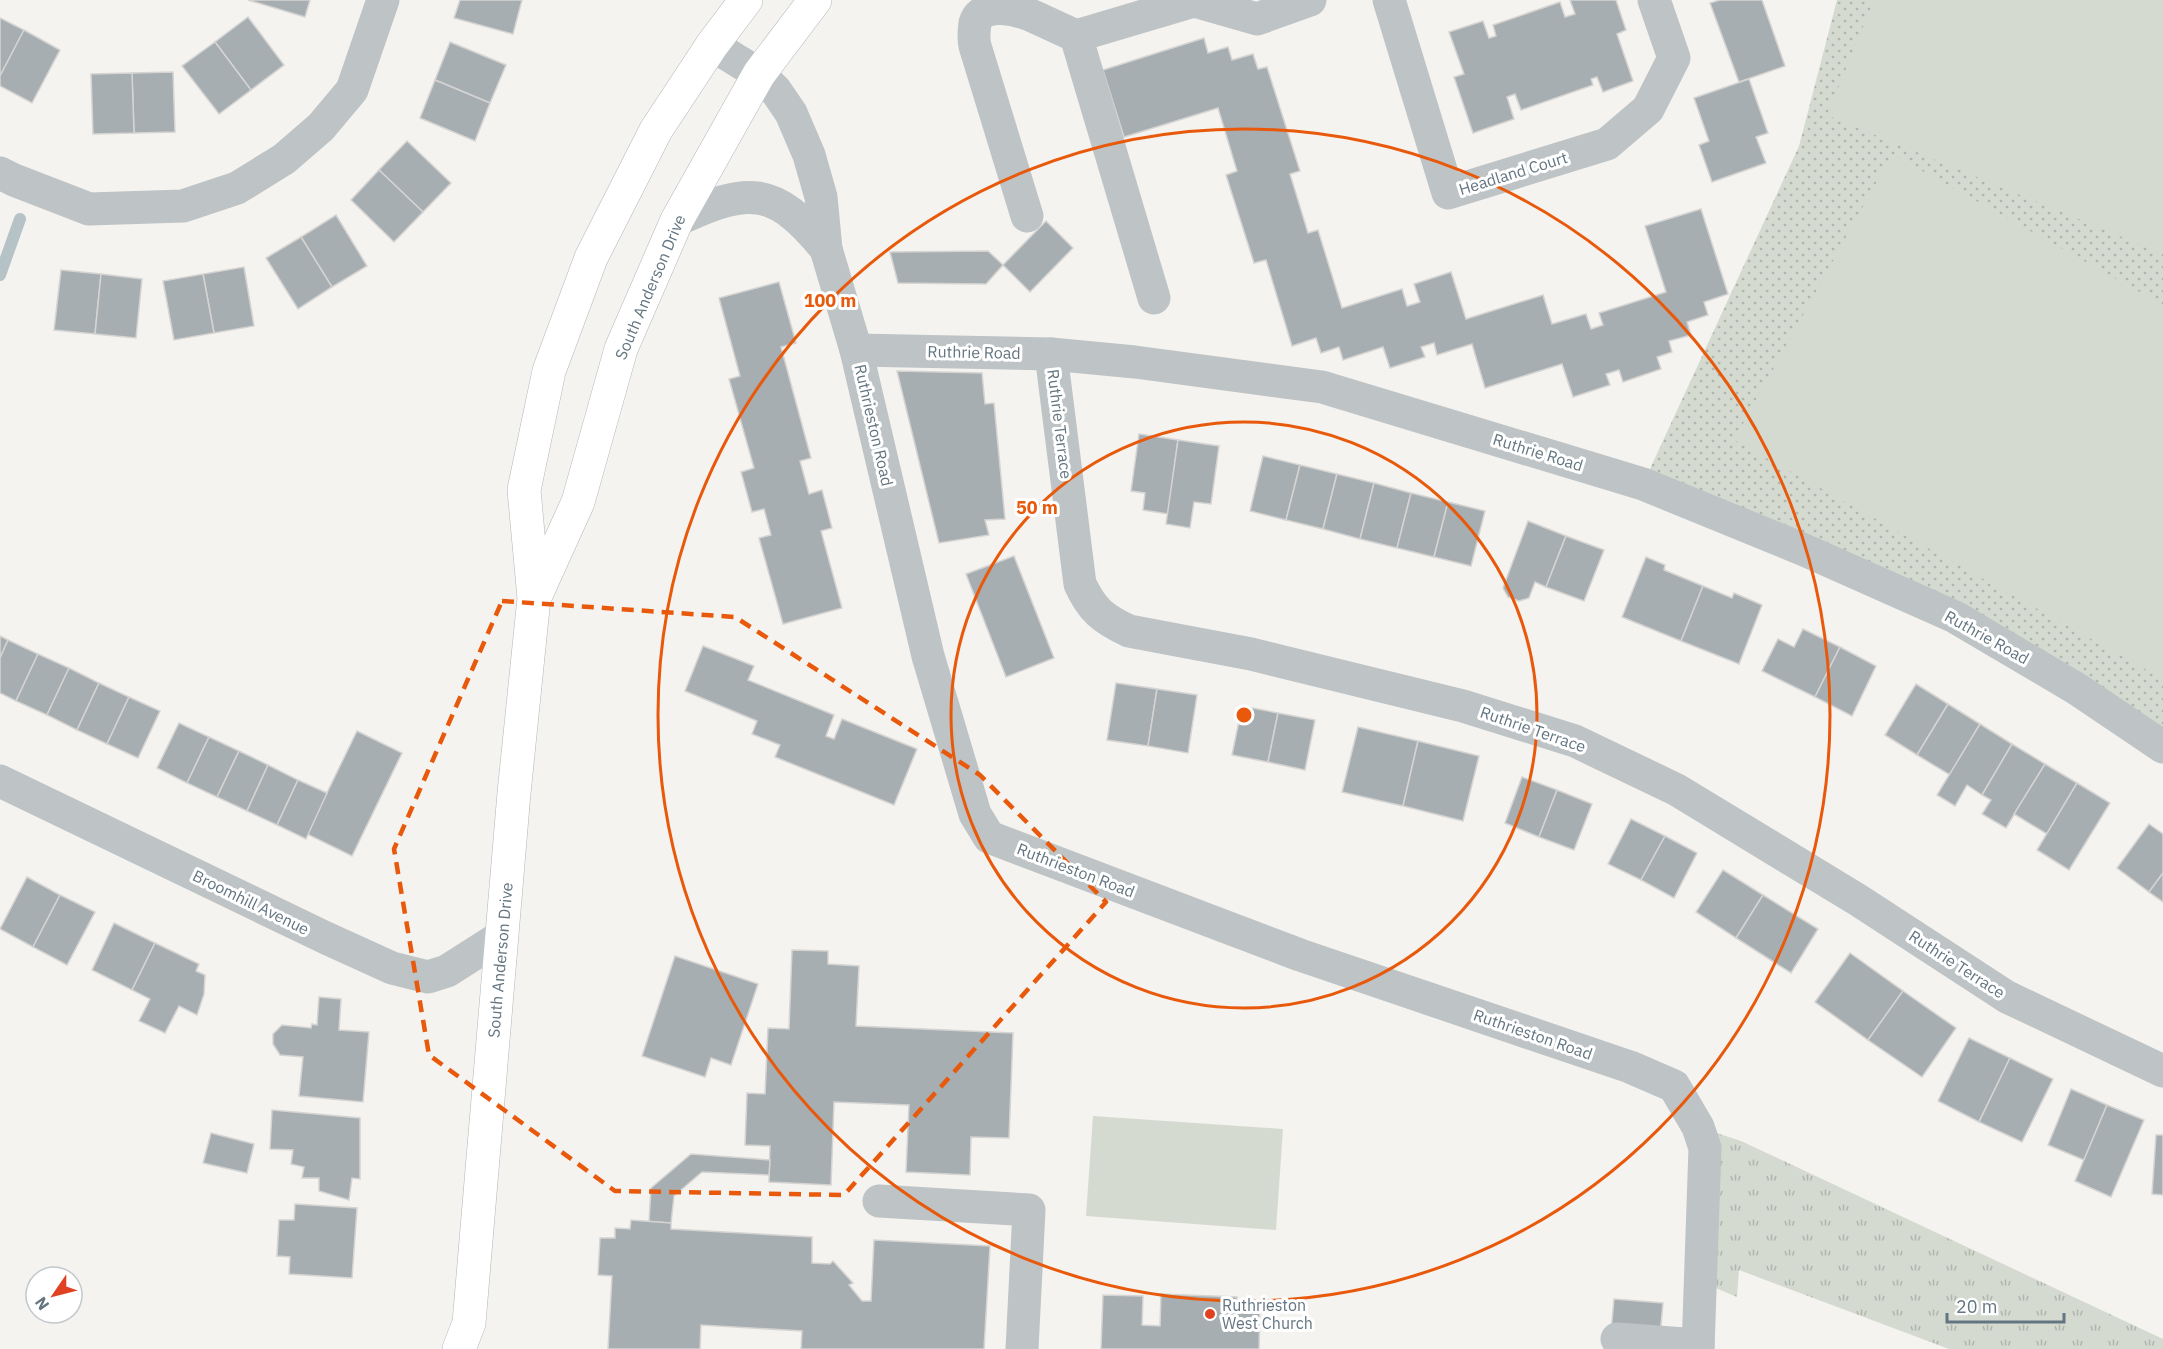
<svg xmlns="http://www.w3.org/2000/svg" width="2163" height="1349" viewBox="0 0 2163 1349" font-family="'IBM Plex Sans',sans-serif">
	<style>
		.grass { fill: url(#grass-tufts) }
		.park { fill: url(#park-dots) }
		.garden { fill: #d5dad0 }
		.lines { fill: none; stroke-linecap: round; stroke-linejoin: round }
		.stream { stroke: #b6c3c6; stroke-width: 12 }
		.building { fill: #a6aeb2; stroke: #d5d4d2; stroke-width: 1.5 }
		.major-casing { stroke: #b1b6b9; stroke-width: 34 }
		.minor { stroke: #bec3c5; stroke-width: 33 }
		.major { stroke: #fff; stroke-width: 33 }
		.marked { fill: none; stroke: #e8590c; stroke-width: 4.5; stroke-dasharray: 12 8; stroke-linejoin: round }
		.ring { fill: none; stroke: #e8590c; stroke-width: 3 }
		.poi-dot { fill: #e04123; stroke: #fff; stroke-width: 2 }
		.labels { text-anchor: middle; stroke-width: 6; stroke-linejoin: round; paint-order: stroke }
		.street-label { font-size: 16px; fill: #637580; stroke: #fff }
		.poi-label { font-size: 16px; fill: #637580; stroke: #fff; text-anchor: start }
		.centre { fill: #e8590c; stroke: #fff; stroke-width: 3 }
		.ring-label { font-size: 18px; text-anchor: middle; font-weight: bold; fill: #e8590c; stroke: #fff; stroke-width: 6; stroke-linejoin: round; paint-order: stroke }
	</style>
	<defs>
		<pattern id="grass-tufts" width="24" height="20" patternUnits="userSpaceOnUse" patternTransform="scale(1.5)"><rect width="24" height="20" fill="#d5dad0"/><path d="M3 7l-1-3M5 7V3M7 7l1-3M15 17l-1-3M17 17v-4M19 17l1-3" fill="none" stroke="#b0b5ae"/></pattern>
		<pattern id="park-dots" width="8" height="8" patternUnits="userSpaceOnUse" patternTransform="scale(1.5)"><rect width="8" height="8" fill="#d5dad0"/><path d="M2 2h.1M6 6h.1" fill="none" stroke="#b0b5ae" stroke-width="1.8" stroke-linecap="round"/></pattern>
	</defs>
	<rect width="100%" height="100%" fill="#f4f3ef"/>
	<path class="grass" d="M1698,1127L1741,1141L2163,1339V1349H1949L1739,1270L1737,1297L1699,1281Z"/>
	<path class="park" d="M1837,0H2163V747L2077,689L1643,484L1799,146Z"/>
	<g class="garden">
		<path d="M1874,0H2163V254L1827,115Z"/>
		<path d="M1892,154L2163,305V679L1734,440Z"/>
		<path d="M1093,1116L1283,1129L1276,1230L1086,1216Z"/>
	</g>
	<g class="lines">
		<path class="stream" d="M0,275L20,219"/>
	</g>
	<g class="building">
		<path d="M248,0H310L305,17Z"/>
		<path d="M460,0H522L513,34L454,18Z"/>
		<path d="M1570,0H1616L1626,30L1617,34L1633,81L1603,92L1597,77L1591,79L1593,85L1521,110L1515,94L1507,97L1514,119L1473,133L1454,77L1464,74L1449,32L1483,21L1489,38L1496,36L1493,25L1560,2L1565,17L1575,14Z"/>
		<path d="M1720,0H1762L1785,66L1739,82L1710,3Z"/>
		<path d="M248,17L284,65L251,90L215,42Z"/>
		<path d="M0,18L24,30L0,76Z"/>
		<path d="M24,30L60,50L32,103L0,86V76Z"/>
		<path d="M1204,38L1208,53L1228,47L1232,60L1253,54L1258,69L1267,67L1300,171L1290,174L1308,233L1318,230L1342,308L1402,289L1407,306L1414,304L1420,302L1414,284L1451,272L1466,319L1543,295L1552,324L1586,314L1591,329L1603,325L1599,313L1666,292L1645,226L1701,209L1728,294L1704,302L1708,315L1687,322L1691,335L1669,341L1672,352L1657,357L1661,369L1623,382L1619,370L1606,374L1610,385L1573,397L1562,364L1485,388L1472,344L1437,355L1434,343L1421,347L1425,357L1390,368L1383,347L1343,360L1339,347L1321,353L1316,338L1292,346L1266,260L1254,263L1226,175L1237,171L1218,108L1124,137L1103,70Z"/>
		<path d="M215,42L251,90L219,114L182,66Z"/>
		<path d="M450,42L506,65L490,103L435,80Z"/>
		<path d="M173,72L175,132L134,133L132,73Z"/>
		<path d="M132,73L134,133L93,134L91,74Z"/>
		<path d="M1749,79L1768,133L1756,137L1766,163L1712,182L1699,145L1709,141L1694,98Z"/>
		<path d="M435,80L490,103L475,141L420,118Z"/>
		<path d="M407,141L451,183L423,212L379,170Z"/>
		<path d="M379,170L423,212L394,242L351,200Z"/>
		<path d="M336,215L367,266L332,287L301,237Z"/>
		<path d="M1046,221L1073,248L1030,292L1003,265Z"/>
		<path d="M301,237L332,287L298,309L266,258Z"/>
		<path d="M988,251L1003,265L986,284L898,283L890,252Z"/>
		<path d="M244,267L254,326L214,333L203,274Z"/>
		<path d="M61,270L101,274L95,334L54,330Z"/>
		<path d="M101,274L142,279L136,338L95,334Z"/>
		<path d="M203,274L214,333L174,340L163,281Z"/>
		<path d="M779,282L796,343L781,347L811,458L800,461L809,494L822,490L832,528L821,531L842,608L783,624L759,538L771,535L764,509L752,512L741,472L754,468L729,379L740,376L719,298Z"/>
		<path d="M897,371L982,373L985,404L994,403L1005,519L985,520L989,535L939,543Z"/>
		<path d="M1139,434L1178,440L1168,514L1143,510L1145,493L1131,491Z"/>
		<path d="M1178,440L1219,446L1211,504L1194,502L1190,528L1166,524Z"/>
		<path d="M1263,456L1300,465L1286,520L1250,511Z"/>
		<path d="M1300,465L1337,474L1323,529L1286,520Z"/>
		<path d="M1337,474L1374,483L1360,539L1323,529Z"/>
		<path d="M1374,483L1411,493L1397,548L1360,539Z"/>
		<path d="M1411,493L1448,502L1434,557L1397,548Z"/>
		<path d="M1448,502L1485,511L1471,566L1434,557Z"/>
		<path d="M1528,521L1566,536L1546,587L1535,582L1529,598L1519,601L1508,597L1503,588Z"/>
		<path d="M1566,536L1604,550L1584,601L1546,587Z"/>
		<path d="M1014,556L1054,658L1006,677L966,574Z"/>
		<path d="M1646,557L1665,565L1664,570L1703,586L1681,641L1622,617Z"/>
		<path d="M1703,586L1732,598L1734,593L1762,605L1739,664L1681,641Z"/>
		<path d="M1803,629L1840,647L1815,697L1762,671L1778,639L1794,647Z"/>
		<path d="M0,636L8,640L0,658Z"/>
		<path d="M8,640L38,654L16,701L0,693V658Z"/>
		<path d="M703,646L754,666L748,680L834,715L826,736L834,739L842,719L917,749L894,805L775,757L780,745L752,734L757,721L685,691Z"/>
		<path d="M1840,647L1876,666L1852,716L1815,697Z"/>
		<path d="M38,654L69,668L47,715L16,701Z"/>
		<path d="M69,668L99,683L77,730L47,715Z"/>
		<path d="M99,683L129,697L107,744L77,730Z"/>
		<path d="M1116,683L1157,689L1148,746L1107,740Z"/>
		<path d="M1916,684L1948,704L1917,755L1885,735Z"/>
		<path d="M1157,689L1197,695L1188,753L1148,746Z"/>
		<path d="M129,697L160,711L138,758L107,744Z"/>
		<path d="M1948,704L1980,724L1950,775L1917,755Z"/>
		<path d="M1242,706L1278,713L1268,762L1232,755Z"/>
		<path d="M1278,713L1315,720L1305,770L1268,762Z"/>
		<path d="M179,723L209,737L187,783L157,768Z"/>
		<path d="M1980,724L2012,744L1982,795L1967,785L1955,806L1937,795Z"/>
		<path d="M1358,727L1418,741L1403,806L1342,792Z"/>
		<path d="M357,731L402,753L352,856L307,834Z"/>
		<path d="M209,737L239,751L217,797L187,783Z"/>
		<path d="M1418,741L1479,756L1463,821L1403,806Z"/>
		<path d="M2012,744L2045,764L2006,828L1982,814L1991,800L1982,795Z"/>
		<path d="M239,751L268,765L247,811L217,797Z"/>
		<path d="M2045,764L2077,783L2047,834L2014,814Z"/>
		<path d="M268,765L298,780L277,825L247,811Z"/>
		<path d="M1522,777L1557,790L1539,837L1505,823Z"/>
		<path d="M298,780L327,793L306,839L277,825Z"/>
		<path d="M2077,783L2110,803L2069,870L2037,850Z"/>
		<path d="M1557,790L1592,804L1574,850L1539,837Z"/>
		<path d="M1631,819L1665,836L1641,880L1608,864Z"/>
		<path d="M2149,824L2163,834V873L2149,892L2117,868Z"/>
		<path d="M1665,836L1697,853L1674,898L1641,880Z"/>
		<path d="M1723,870L1763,895L1736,938L1696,912Z"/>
		<path d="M2163,873V902L2149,892Z"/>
		<path d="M27,877L60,895L33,947L0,929Z"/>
		<path d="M60,895L95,912L67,965L33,947Z"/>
		<path d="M1763,895L1818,929L1791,973L1736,938Z"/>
		<path d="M114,923L155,943L132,990L92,970Z"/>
		<path d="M155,943L199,964L196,971L205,975L204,994L197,1015L179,1006L165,1033L139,1021L150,999L132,990Z"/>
		<path d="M792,950L828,951V964L859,966L856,1026L1013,1033L1009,1138L971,1137L970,1175L906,1172L909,1105L834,1102L831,1185L769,1182L770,1146L745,1145L747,1093L765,1094L768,1028L789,1029Z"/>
		<path d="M1850,953L1903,991L1868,1040L1815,1002Z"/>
		<path d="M675,956L758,984L731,1065L711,1058L705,1077L642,1056Z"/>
		<path d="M1903,991L1956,1028L1922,1077L1868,1040Z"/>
		<path d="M319,997L341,999L339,1030L369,1032L363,1102L299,1096L303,1057L280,1055L273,1044V1034L282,1025L311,1028L312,1024L317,1025Z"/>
		<path d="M1969,1038L2010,1058L1979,1122L1938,1101Z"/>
		<path d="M2010,1058L2053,1079L2022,1142L1979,1122Z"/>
		<path d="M2071,1089L2107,1105L2084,1160L2048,1145Z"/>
		<path d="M2107,1105L2144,1120L2111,1197L2075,1181Z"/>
		<path d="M272,1110L360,1118V1179L352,1178L349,1200L319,1191V1178H302L304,1167L291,1164L293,1150L270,1149Z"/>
		<path d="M211,1133L254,1144L247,1173L203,1163Z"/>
		<path d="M2156,1135H2163V1195L2152,1194Z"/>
		<path d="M691,1154L770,1160L769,1175L702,1172L674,1196L671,1223L649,1222L651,1188Z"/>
		<path d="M295,1204L357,1208L352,1278L289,1274L290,1257L277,1256L279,1220H294Z"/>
		<path d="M631,1220L671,1223V1229L812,1237V1263L830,1264L833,1261L853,1283L849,1285L862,1301H871L874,1240L990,1246L984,1349H801L802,1331L701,1325L700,1349H608L612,1276L598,1275L600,1238H615V1228L630,1229Z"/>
		<path d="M1161,1294L1237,1297V1302L1260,1304L1259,1349H1101L1103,1295L1143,1296L1142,1325L1160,1326Z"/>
		<path d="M1614,1299L1663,1303L1660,1335L1611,1332Z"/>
	</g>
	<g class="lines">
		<defs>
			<g id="major">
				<path d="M535,597L578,502L621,349L677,220L759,74L815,0"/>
				<path d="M459,1349L469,1323L514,793L534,598L524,490L549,371L591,258L656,130L712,45L746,0"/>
			</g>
		</defs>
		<use href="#major" class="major-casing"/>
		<g class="minor">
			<path d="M1389,0L1448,193L1607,144L1648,109L1674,58L1654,0"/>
			<path d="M1076,36L1154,298"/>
			<path d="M1076,36L1194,1L1257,19L1310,0"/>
			<path d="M712,45L759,74L776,91L791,113L809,155L821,197L826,249L856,350L928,656L975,814L989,837L1300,955L1630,1067L1674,1086L1698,1127L1705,1148L1698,1349"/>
			<path d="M0,173L14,180L89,209L183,206L237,188L284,159L321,127L352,90L383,0"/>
			<path d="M1027,216L975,46C973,38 974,31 975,23C982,0 1018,9 1037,18C1050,24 1063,30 1076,36"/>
			<path d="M677,220C748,187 774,185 826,249"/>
			<path d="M856,350L1051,354L1135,362L1322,387L1643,484L1802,549L1955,617L2077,689L2163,747"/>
			<path d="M1051,354L1080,584C1092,610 1103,619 1129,631L1251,654L1463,706L1575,741L1677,790L1858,900L2007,997L2163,1071"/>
			<path d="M0,781L326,938L392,968L428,977L447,971L502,936"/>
			<path d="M879,1201L1029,1210L1022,1349"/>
			<path d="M1617,1339L1698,1345"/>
		</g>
		<use href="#major" class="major"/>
	</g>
	<path class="marked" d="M502,601L735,617L980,775L1106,902L844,1195L615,1191L429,1055L394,849Z"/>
	<g class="ring">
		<circle cx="1244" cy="715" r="293"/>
		<circle cx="1244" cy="715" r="586"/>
	</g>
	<circle class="poi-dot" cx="1210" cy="1314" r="6"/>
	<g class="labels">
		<g class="street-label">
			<text transform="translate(1513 173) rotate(-17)" y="6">Headland Court</text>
			<text transform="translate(650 287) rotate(-67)" y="6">South Anderson Drive</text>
			<text transform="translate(974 352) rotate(1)" y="6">Ruthrie Road</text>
			<text transform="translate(1060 424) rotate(83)" y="6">Ruthrie Terrace</text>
			<text transform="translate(874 425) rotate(77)" y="6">Ruthrieston Road</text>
			<text transform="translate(1538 452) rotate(17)" y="6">Ruthrie Road</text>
			<text transform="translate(1987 637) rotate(29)" y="6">Ruthrie Road</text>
			<text transform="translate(1533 729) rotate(19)" y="6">Ruthrie Terrace</text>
			<text transform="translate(1076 870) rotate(21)" y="6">Ruthrieston Road</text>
			<text transform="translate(251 902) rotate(26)" y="6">Broomhill Avenue</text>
			<text transform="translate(500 960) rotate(-85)" y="6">South Anderson Drive</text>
			<text transform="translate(1957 964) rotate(33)" y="6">Ruthrie Terrace</text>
			<text transform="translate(1533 1034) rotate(19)" y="6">Ruthrieston Road</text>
		</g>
		<g class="poi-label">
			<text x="1222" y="1311">Ruthrieston<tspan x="1222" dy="18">West Church</tspan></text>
		</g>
	</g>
	<circle cx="1244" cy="715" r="9" class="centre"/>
	<g class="ring-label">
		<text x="830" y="307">100 m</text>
		<text x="1037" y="514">50 m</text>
	</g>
	<g transform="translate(54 1295) rotate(235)"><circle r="28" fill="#ffffff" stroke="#c1c8cc" stroke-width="1.5"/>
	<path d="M0-4.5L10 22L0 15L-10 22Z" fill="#e04123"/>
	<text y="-9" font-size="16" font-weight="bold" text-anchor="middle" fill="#637580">N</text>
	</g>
	<path d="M1947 1313v9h117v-9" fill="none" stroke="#637580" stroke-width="3"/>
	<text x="1956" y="1313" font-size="18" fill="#637580" stroke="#ffffff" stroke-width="4.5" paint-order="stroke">20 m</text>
</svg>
